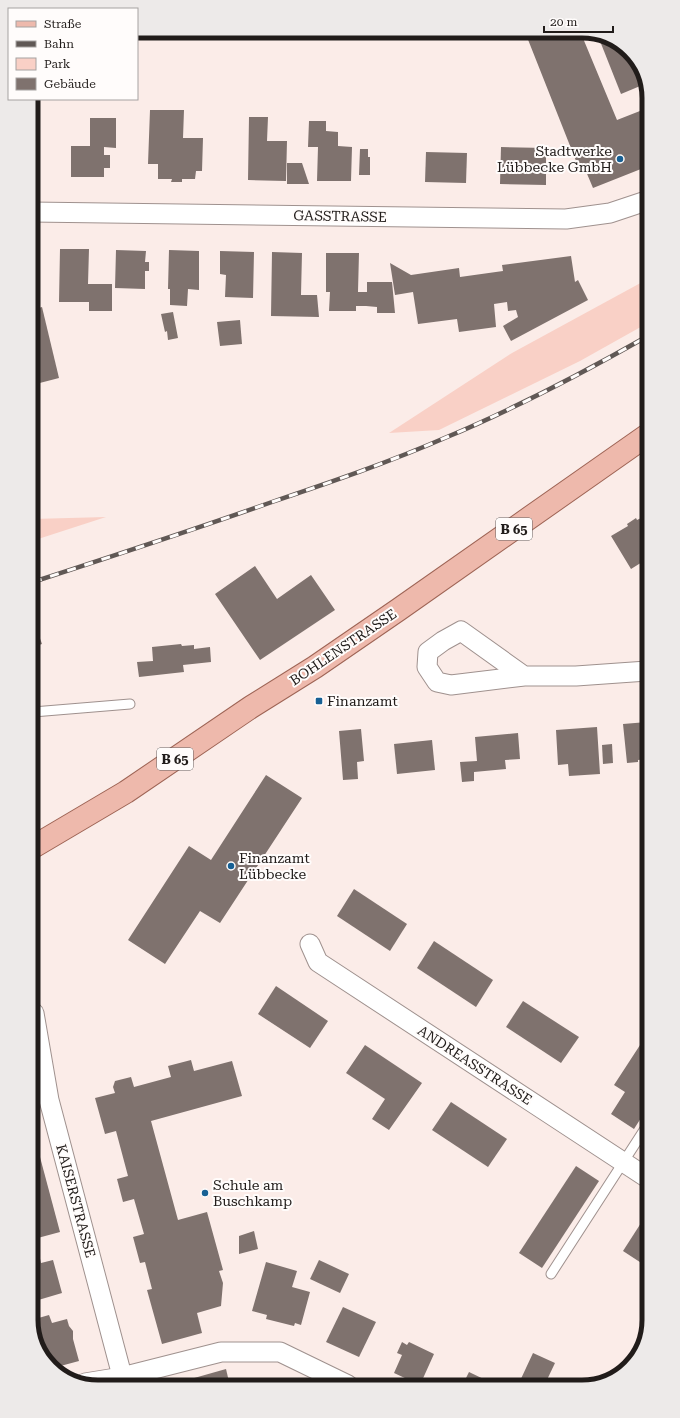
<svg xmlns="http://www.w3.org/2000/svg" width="680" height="1418" viewBox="0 0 680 1418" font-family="'Roboto Serif',serif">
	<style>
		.green { fill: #f9d0c6 }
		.building { fill: #7f726e }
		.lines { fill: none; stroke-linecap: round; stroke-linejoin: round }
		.service-casing { stroke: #9f918e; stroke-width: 11 }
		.minor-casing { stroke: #9f918e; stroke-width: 21 }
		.primary-casing { stroke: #9e6455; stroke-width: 24 }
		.service { stroke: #fff; stroke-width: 9 }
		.minor { stroke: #fff; stroke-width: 19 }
		.primary { stroke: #eeb9ac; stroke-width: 22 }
		.rail-casing { stroke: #605855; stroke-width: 4.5 }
		.rail { stroke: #fffcfb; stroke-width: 3; stroke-dasharray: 9; stroke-linecap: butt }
		.poi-dot { fill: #176094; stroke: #fffcfb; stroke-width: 1.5 }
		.labels { text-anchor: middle; stroke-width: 4; stroke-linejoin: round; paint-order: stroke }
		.shield { fill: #fffcfb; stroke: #645f5e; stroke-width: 1 }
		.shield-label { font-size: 13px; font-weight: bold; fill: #211c1a }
		.poi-label { font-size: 14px; fill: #211c1a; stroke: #fffcfb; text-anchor: start }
		.street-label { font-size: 14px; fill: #211c1a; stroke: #fffcfb }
		.rim { fill: none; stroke: #211c1a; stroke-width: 5 }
	</style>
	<rect width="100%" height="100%" fill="#fbece8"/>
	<g class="green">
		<path d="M646,280V324L580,361L439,430L389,433L512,353Z"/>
		<path d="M106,517L32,541V519Z"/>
	</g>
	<g class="building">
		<path d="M580,31L617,120L645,109L646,156L643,157L646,167L593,188L585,169L580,171L525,32Z"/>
		<path d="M598,36L623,45L645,77V84L621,94Z"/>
		<path d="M31,100H38L37,127H31Z"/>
		<path d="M150,110H184L183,138H203L202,171H196L195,179H182V182H171L172,179H158V164H148Z"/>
		<path d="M249,117H268L267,141H287L286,181L248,180Z"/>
		<path d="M90,118H116V148L104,147V155H110V168H104V177H71V146H90Z"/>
		<path d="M309,121H326V131L338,132V146L352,147L351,181H317L318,147H308Z"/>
		<path d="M501,147L546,148V185L500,184Z"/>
		<path d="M360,149H368V157H370V175H359Z"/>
		<path d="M426,152L467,153L466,183L425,182Z"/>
		<path d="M287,163H302L309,184H287Z"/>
		<path d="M60,249H89L88,284H112V311H89V302H59Z"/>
		<path d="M116,250L146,251L145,262H149V271H145V289L115,288Z"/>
		<path d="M169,250L199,251V290L188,289L187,306L170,305V289H168Z"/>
		<path d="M220,251L254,252L253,298L225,297L226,275L220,274Z"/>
		<path d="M272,252L302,253L301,295H317L319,317L271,316Z"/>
		<path d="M326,253H359L358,292H367V282H392L395,313H377V307L366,306H356V311H329L330,292H326Z"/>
		<path d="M571,256L575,282L578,280L588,300L511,341L503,326L518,317L516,310L508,311L507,302L494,304L496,327L459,332L457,319L418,324L413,292L395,295L390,263L411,275L459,268L460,277L503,271L502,265Z"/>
		<path d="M42,307L59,378L32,385V310Z"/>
		<path d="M173,312L178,338L168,340L167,331L165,332L161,314Z"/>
		<path d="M240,320L242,344L220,346L217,322Z"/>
		<path d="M647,515V559L631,569L611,536L628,526L627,524L636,518L637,520Z"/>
		<path d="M255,566L277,599L311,575L335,610L260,660L215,594Z"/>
		<path d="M37,630L42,644L33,647V632Z"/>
		<path d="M181,644L182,646L194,645V649L210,647L211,662L183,665L184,672L139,677L137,662L153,661L152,647Z"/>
		<path d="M647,722V759L638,760V762L627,763L623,724Z"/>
		<path d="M597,727L600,774L569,776L568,764L558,765L556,730Z"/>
		<path d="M361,729L364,761L357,762L358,779L343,780L339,731Z"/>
		<path d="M518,733L520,759L505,760L506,769L474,772V781L462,782L460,762L477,761L475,737Z"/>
		<path d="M432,740L435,770L397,774L394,744Z"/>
		<path d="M612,744L613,763L603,764L602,745Z"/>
		<path d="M266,775L302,798L220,923L200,911L165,964L128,940L189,846L211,860Z"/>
		<path d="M644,778H647V804H646Z"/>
		<path d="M354,889L407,924L390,951L337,916Z"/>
		<path d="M434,941L493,980L476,1007L417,968Z"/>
		<path d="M276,986L328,1021L310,1048L258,1014Z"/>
		<path d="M523,1001L579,1037L561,1063L506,1027Z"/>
		<path d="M642,1042L648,1046V1107L634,1129L611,1114L625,1092L614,1085Z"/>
		<path d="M365,1045L422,1083L389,1130L372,1119L385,1099L346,1073Z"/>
		<path d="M191,1060L194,1071L232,1061L242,1096L151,1121L178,1220L207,1212L223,1270L219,1271L223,1283L221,1306L197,1313L202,1333L162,1344L147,1290L152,1289L145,1262L140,1263L133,1237L144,1234L134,1199L123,1202L117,1179L128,1176L116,1131L105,1134L95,1098L115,1093L113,1087L115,1081L131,1077L134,1087L171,1077L168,1066Z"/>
		<path d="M451,1102L507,1139L488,1167L432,1130Z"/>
		<path d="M40,1157L60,1232L34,1239V1159Z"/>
		<path d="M576,1166L599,1181L542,1268L519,1253Z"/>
		<path d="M641,1223L649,1228V1268L623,1251Z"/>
		<path d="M254,1231L258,1249L239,1254V1236Z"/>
		<path d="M38,1250L41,1263L53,1260L62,1293L35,1301L34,1251Z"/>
		<path d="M319,1260L349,1274L340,1293L310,1279Z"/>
		<path d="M266,1262L297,1271L292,1287L310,1292L301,1325L295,1323L294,1326L266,1319L267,1315L252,1311Z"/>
		<path d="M343,1307L376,1322L359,1357L326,1342Z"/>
		<path d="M49,1315L52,1323L67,1319L69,1326L73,1331V1339L79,1361L53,1368L35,1341V1319Z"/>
		<path d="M402,1342L407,1345L409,1342L434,1354L420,1385L394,1373L402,1355L397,1353Z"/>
		<path d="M533,1353L555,1363L545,1384L519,1383Z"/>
		<path d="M226,1369L230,1386H173V1384Z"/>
		<path d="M469,1372L494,1384H463Z"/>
	</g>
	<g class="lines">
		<defs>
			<g id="service">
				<path d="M33,712L130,704"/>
				<path d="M551,1274L648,1124"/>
			</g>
			<g id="minor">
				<path d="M31,212L566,219L610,213L646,201"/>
				<path d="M524,676L461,631L443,641L428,652L427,667L437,682L451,685L524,676H576L647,671"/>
				<path d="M310,944L318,962L649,1179"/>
				<path d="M34,1013L49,1100L125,1387"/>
				<path d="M85,1383L122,1377L221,1352H280L348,1385"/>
			</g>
			<path id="primary" d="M33,847L126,792L251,707L315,667L398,610L646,436"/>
		</defs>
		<use href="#service" class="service-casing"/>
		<use href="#minor" class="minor-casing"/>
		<use href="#primary" class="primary-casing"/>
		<use href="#service" class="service"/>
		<use href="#minor" class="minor"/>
		<use href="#primary" class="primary"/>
		<defs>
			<path id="rail" d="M33,582C113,556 193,530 272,502C331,482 390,462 447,437C516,408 581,374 646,337"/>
		</defs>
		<use href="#rail" class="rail-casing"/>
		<use href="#rail" class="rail"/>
	</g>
	<g class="poi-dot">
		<circle cx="620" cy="159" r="4"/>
		<rect x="315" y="697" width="8" height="8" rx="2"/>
		<circle cx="231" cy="866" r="4"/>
		<circle cx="205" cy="1193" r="4"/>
	</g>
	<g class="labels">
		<g class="shield">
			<rect x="496" y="518" width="36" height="22" rx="3"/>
			<rect x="157" y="748" width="36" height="22" rx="3"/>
		</g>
		<g class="shield-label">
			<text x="514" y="534">B 65</text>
			<text x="175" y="764">B 65</text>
		</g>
		<g class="poi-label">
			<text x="612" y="156" text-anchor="end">Stadtwerke<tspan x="612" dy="16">Lübbecke GmbH</tspan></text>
			<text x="327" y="706">Finanzamt</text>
			<text x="239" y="863">Finanzamt<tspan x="239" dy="16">Lübbecke</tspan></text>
			<text x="213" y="1190">Schule am<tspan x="213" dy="16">Buschkamp</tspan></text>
		</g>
		<g class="street-label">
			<text transform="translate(340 216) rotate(1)" y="5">GASSTRASSE</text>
			<text transform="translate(343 647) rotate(-34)" y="5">BOHLENSTRASSE</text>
			<text transform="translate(475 1065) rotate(33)" y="5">ANDREASSTRASSE</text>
			<text transform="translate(76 1201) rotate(75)" y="5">KAISERSTRASSE</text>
		</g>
	</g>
	<path d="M0 0H680V1418H0ZM98 38H582A60 60 0 0 1 642 98V1320A60 60 0 0 1 582 1380H98A60 60 0 0 1 38 1320V98A60 60 0 0 1 98 38Z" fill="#edeae9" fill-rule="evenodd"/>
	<path class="rim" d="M98 38H582A60 60 0 0 1 642 98V1320A60 60 0 0 1 582 1380H98A60 60 0 0 1 38 1320V98A60 60 0 0 1 98 38Z"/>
	<rect x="8" y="8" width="130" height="92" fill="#fffcfb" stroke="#a6a2a1"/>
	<rect x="16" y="21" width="20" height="6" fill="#eeb9ac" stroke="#a6a2a1"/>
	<text x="44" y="28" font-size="12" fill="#211c1a">Straße</text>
	<rect x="16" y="41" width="20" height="6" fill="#605855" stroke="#a6a2a1"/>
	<text x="44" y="48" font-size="12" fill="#211c1a">Bahn</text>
	<rect x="16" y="58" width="20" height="12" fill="#f9d0c6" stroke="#a6a2a1"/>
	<text x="44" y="68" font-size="12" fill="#211c1a">Park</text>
	<rect x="16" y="78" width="20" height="12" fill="#7f726e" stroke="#a6a2a1"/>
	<text x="44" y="88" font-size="12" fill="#211c1a">Gebäude</text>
	<path d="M544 26v6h69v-6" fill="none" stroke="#211c1a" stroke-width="2"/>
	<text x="550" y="26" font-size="12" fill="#211c1a" stroke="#fffcfb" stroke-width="3" paint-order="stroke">20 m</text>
</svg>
